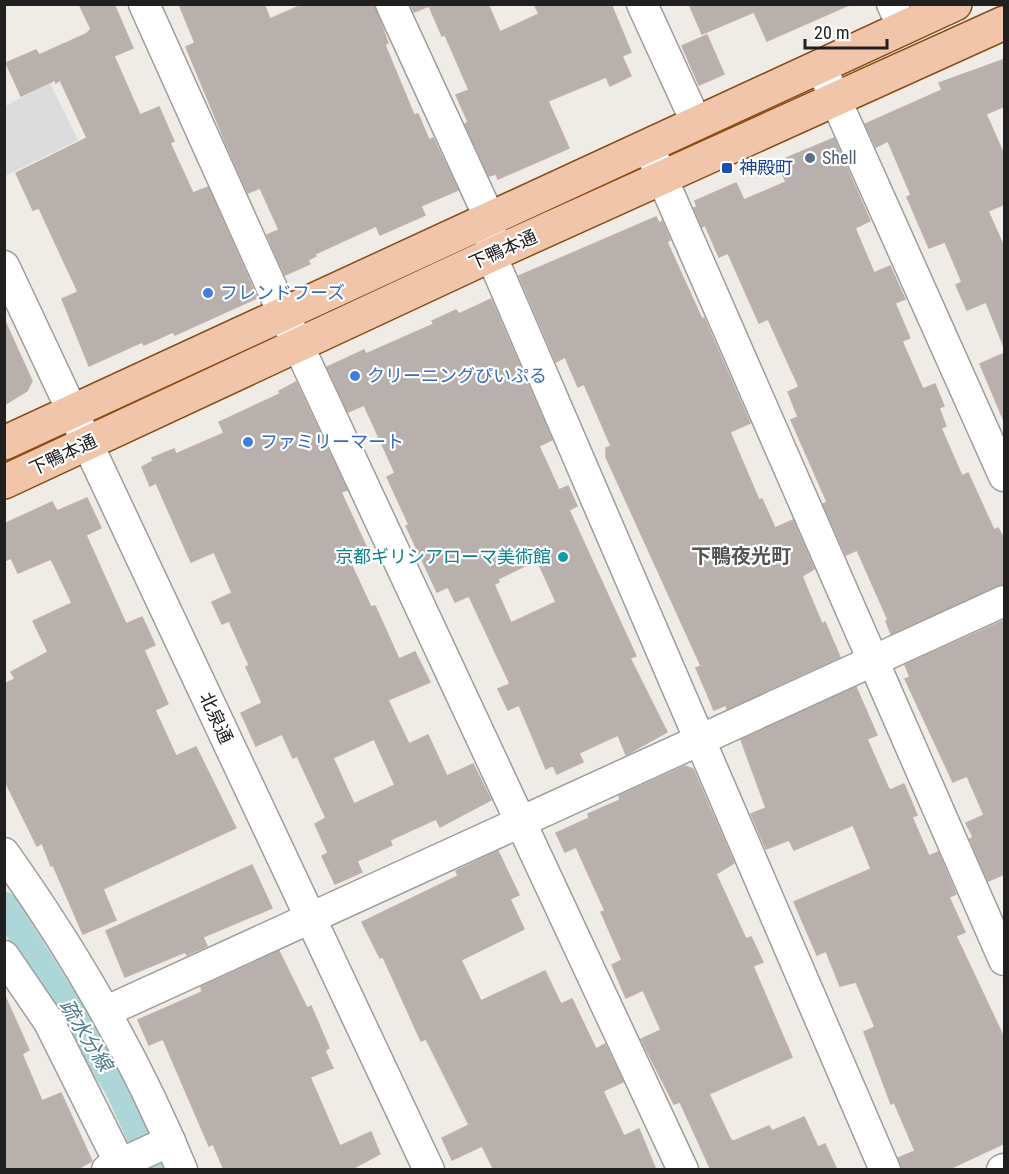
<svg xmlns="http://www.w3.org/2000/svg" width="1009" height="1174" viewBox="0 0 1009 1174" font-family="'Roboto Condensed','Noto Sans JP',sans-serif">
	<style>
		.parking { fill: #dcdcdc }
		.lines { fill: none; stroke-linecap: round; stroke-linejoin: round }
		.canal { stroke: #add6d8; stroke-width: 28 }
		.building { fill: #b8b0ad; stroke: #bfb0ab; stroke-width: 1.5; fill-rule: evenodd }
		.minor-casing { stroke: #9d9d9d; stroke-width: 33 }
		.major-casing { stroke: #8a4b12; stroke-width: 36 }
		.minor { stroke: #fff; stroke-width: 30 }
		.major { stroke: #f1c5aa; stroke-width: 33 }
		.service-dot { fill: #5c6f8a; stroke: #fff; stroke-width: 2 }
		.transit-dot { fill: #1a4fb4; stroke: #fff; stroke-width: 2 }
		.shop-dot { fill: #3f7fe0; stroke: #fff; stroke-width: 2 }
		.culture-dot { fill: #0f9aa8; stroke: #fff; stroke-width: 2 }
		.labels { text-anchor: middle; stroke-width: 4.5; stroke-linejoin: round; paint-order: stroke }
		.service-label { font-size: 18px; fill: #4e5e75; stroke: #fff; text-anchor: start }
		.transit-label { font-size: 18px; fill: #164399; stroke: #fff; text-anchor: start }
		.street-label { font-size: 18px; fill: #202020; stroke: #fff }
		.shop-label { font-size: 18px; fill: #366cbe; stroke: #fff; text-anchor: start }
		.culture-label { font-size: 18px; fill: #0d838f; stroke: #fff; text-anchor: end }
		.neighbourhood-label { font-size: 20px; font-weight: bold; fill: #535353; stroke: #fff }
		.water-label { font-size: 20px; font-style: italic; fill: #4c7a8f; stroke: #fff }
	</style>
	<rect width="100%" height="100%" fill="#efebe7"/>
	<path class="parking" d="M50,83L78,140L5,176V106Z"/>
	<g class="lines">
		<path class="canal" d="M4,906L118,1087L156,1170"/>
	</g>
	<g class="building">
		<path d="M79,4H114L133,48L114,56L140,115L159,107L174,141L170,143L193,193L208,187L257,298L175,335L173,332L144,345L142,342L89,366L62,299L78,292L39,208L33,210L16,173L87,138L60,80L56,83L55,80L21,96L6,63L36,50L39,55L86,34L91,29Z"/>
		<path d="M179,4H264L270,19L304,4H374L388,43L385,45L414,115L418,114L429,140L433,138L458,190L421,206L425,215L380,235L376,226L315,254L316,256L308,260L310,264L285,275L267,235L279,230L260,188L248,193L227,146L186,47L195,43Z"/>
		<path d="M410,4H488L500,32L539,14L534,4H611L631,52L622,56L631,76L610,86L606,77L548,101L569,148L498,179L496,174L489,176L465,124L468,122L456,95L469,90L445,35L442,36L429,6L414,12Z"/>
		<path d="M689,4H851L767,41L754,12L702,34Z"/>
		<path d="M707,35L724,74L699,85L682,46Z"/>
		<path d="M1005,59V106L986,114L1005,157V204L988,211L1005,249L1004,347L986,302L967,310L956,285L962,282L945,242L929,248L907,197L911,195L888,141L876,147L865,124L942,90L939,83Z"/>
		<path d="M834,138L870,221L855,228L874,273L890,266L905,299L895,303L910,338L902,341L912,364L923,389L935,384L944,406L939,408L946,426L941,428L962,476L968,473L994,530L998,528L1005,540V584L891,634L886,621L888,620L857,550L846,555L823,504L827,502L791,420L798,417L788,392L799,387L768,319L759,323L728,253L719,257L705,225L702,227L694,208L697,207L695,201L736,183L744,200L786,182L777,162Z"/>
		<path d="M656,217L659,223L662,221L670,240L667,242L702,319L704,318L750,423L730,432L759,500L762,499L775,528L793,520L814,569L802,576L822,624L825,622L840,657L727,709L726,705L714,710L696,668L701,666L606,457V448L611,446L584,384L578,387L565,357L556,362L519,276Z"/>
		<path d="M491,299L552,440L539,446L559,490L568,486L577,506L569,510L636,656L630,658L667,732L626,755L618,735L579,753L583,762L557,774L553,765L546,769L519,705L508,710L498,689L510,684L469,596L455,602L448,587L437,592L406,526L409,525L387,477L395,473L364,405L348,412L327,367L364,350L366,354L434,324L432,321L456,310L459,314ZM537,560L556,602L511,623L494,584L499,582L498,579Z"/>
		<path d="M4,319L32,381L27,391L4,405Z"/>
		<path d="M1005,353V421H1004L980,364Z"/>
		<path d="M296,382L347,490L341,492L370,555L351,564L371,607L375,606L399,659L415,652L430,682L388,700L409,744L428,735L447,776L473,764L491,800L440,827L436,819L390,840L392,845L357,861L362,872L335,884L322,856L328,853L315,824L326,818L297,756L293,758L282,734L256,746L241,713L262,703L246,667L249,665L229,621L222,624L212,602L232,593L214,552L191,562L156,483L150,486L142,467L153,461L152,458L174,449L176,454L224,433L219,422L280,394L279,391ZM374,739L395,785L354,804L333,758Z"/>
		<path d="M87,498L101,528L86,535L126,624L142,617L155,645L144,650L168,704L155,710L176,756L196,747L236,828L103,889L116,920L83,934L53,865L51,866L42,843L37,846L4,779V684L15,679L11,672L48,652L33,621L72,603L51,559L18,573L11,558L4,561V524L52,502L57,511Z"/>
		<path d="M1005,620V874L988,881L970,839L973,837L966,823L984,815L967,776L953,782L905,679L910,677L905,665Z"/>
		<path d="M856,687L877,735L867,739L888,787L890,790L904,784L917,815L912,817L929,856L938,852L956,894L949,897L965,932L956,936L1005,1040V1143L947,1170H902L898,1158L915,1151L894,1102L891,1104L864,1032L875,1027L856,982L840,986L826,951L817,955L794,902L871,869L853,825L794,850L789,840L766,849L751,814L766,808L741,740Z"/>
		<path d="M685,766L693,769L734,863L716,874L746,939L751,937L763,962L753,966L792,1057L709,1094L731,1140L734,1141L769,1126L772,1131L804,1117L818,1147L825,1144L837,1170H711L680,1102L674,1104L641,1039L661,1030L643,990L626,998L612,965L622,960L601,912L605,911L576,847L565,852L556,833L589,818L588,814L620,800L619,796Z"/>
		<path d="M498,851L519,895L510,899L524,929L461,960L481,1001L545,971L561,1004L572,999L596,1049L605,1044L623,1082L603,1091L624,1136L639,1129L656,1170H494L482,1146L452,1160L442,1138L469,1125L426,1039L421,1041L383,957L380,958L362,922L458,876L456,871Z"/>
		<path d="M252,865L272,908L203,937L207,946L187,955L185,952L125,977L106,931Z"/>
		<path d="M279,951L307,1008L311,1006L329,1048L325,1051L333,1068L310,1077L340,1146L371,1132L380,1154L350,1170H224L213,1144L209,1146L163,1039L149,1045L138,1020L202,992L201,987Z"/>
		<path d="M4,994L29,1050L22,1054L42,1101L61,1093L92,1161L76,1170H4Z"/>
	</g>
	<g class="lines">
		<defs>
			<g id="minor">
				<path d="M144,4L284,315L683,1170"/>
				<path d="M391,4L490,219L491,255L885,1170"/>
				<path d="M642,4L697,124"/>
				<path d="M892,4L903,28"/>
				<path d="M821,67L1004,476"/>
				<path d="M652,155L1004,960"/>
				<path d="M4,266L429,1170"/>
				<path d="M4,853C75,953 136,1057 182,1170"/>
				<path d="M4,956L49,1022L123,1170"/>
				<path d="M107,1011L1004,601"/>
				<path d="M107,1170L170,1141"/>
				<path d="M1002,1170L1004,1169"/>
			</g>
			<g id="major">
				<path d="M4,443L955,4"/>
				<path d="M4,482L491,255L1004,23"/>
			</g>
		</defs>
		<use href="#minor" class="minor-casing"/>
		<use href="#major" class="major-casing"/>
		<use href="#minor" class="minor"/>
		<use href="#major" class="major"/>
	</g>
	<circle class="service-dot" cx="810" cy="158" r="6"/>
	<rect class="transit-dot" x="721" y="162" width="12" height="12" rx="3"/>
	<g class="shop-dot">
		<circle cx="208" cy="293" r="6"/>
		<circle cx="355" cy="376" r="6"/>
		<circle cx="248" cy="442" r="6"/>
	</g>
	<circle class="culture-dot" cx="563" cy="557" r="6"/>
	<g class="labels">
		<g class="service-label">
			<text x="822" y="164">Shell</text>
		</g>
		<g class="transit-label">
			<text x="739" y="174">神殿町</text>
		</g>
		<g class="street-label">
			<text transform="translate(503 250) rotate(-24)" y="6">下鴨本通</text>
			<text transform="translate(63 455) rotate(-25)" y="6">下鴨本通</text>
			<text transform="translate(216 718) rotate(65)" y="6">北泉通</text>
		</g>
		<g class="shop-label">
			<text x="220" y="299">フレンドフーズ</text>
			<text x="367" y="382">クリーニングぴいぷる</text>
			<text x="260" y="448">ファミリーマート</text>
		</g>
		<g class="culture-label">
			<text x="551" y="563">京都ギリシアローマ美術館</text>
		</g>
		<g class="neighbourhood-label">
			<text x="741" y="563">下鴨夜光町</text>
		</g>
		<g class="water-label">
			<text transform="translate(86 1035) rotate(58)" y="7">疏水分線</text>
		</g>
	</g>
	<rect width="1009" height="1174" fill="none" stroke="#202020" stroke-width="12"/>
	<path d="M805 39v9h82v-9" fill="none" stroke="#202020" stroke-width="3"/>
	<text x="814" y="39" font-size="18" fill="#202020" stroke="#ffffff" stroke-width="4.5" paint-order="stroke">20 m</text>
</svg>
